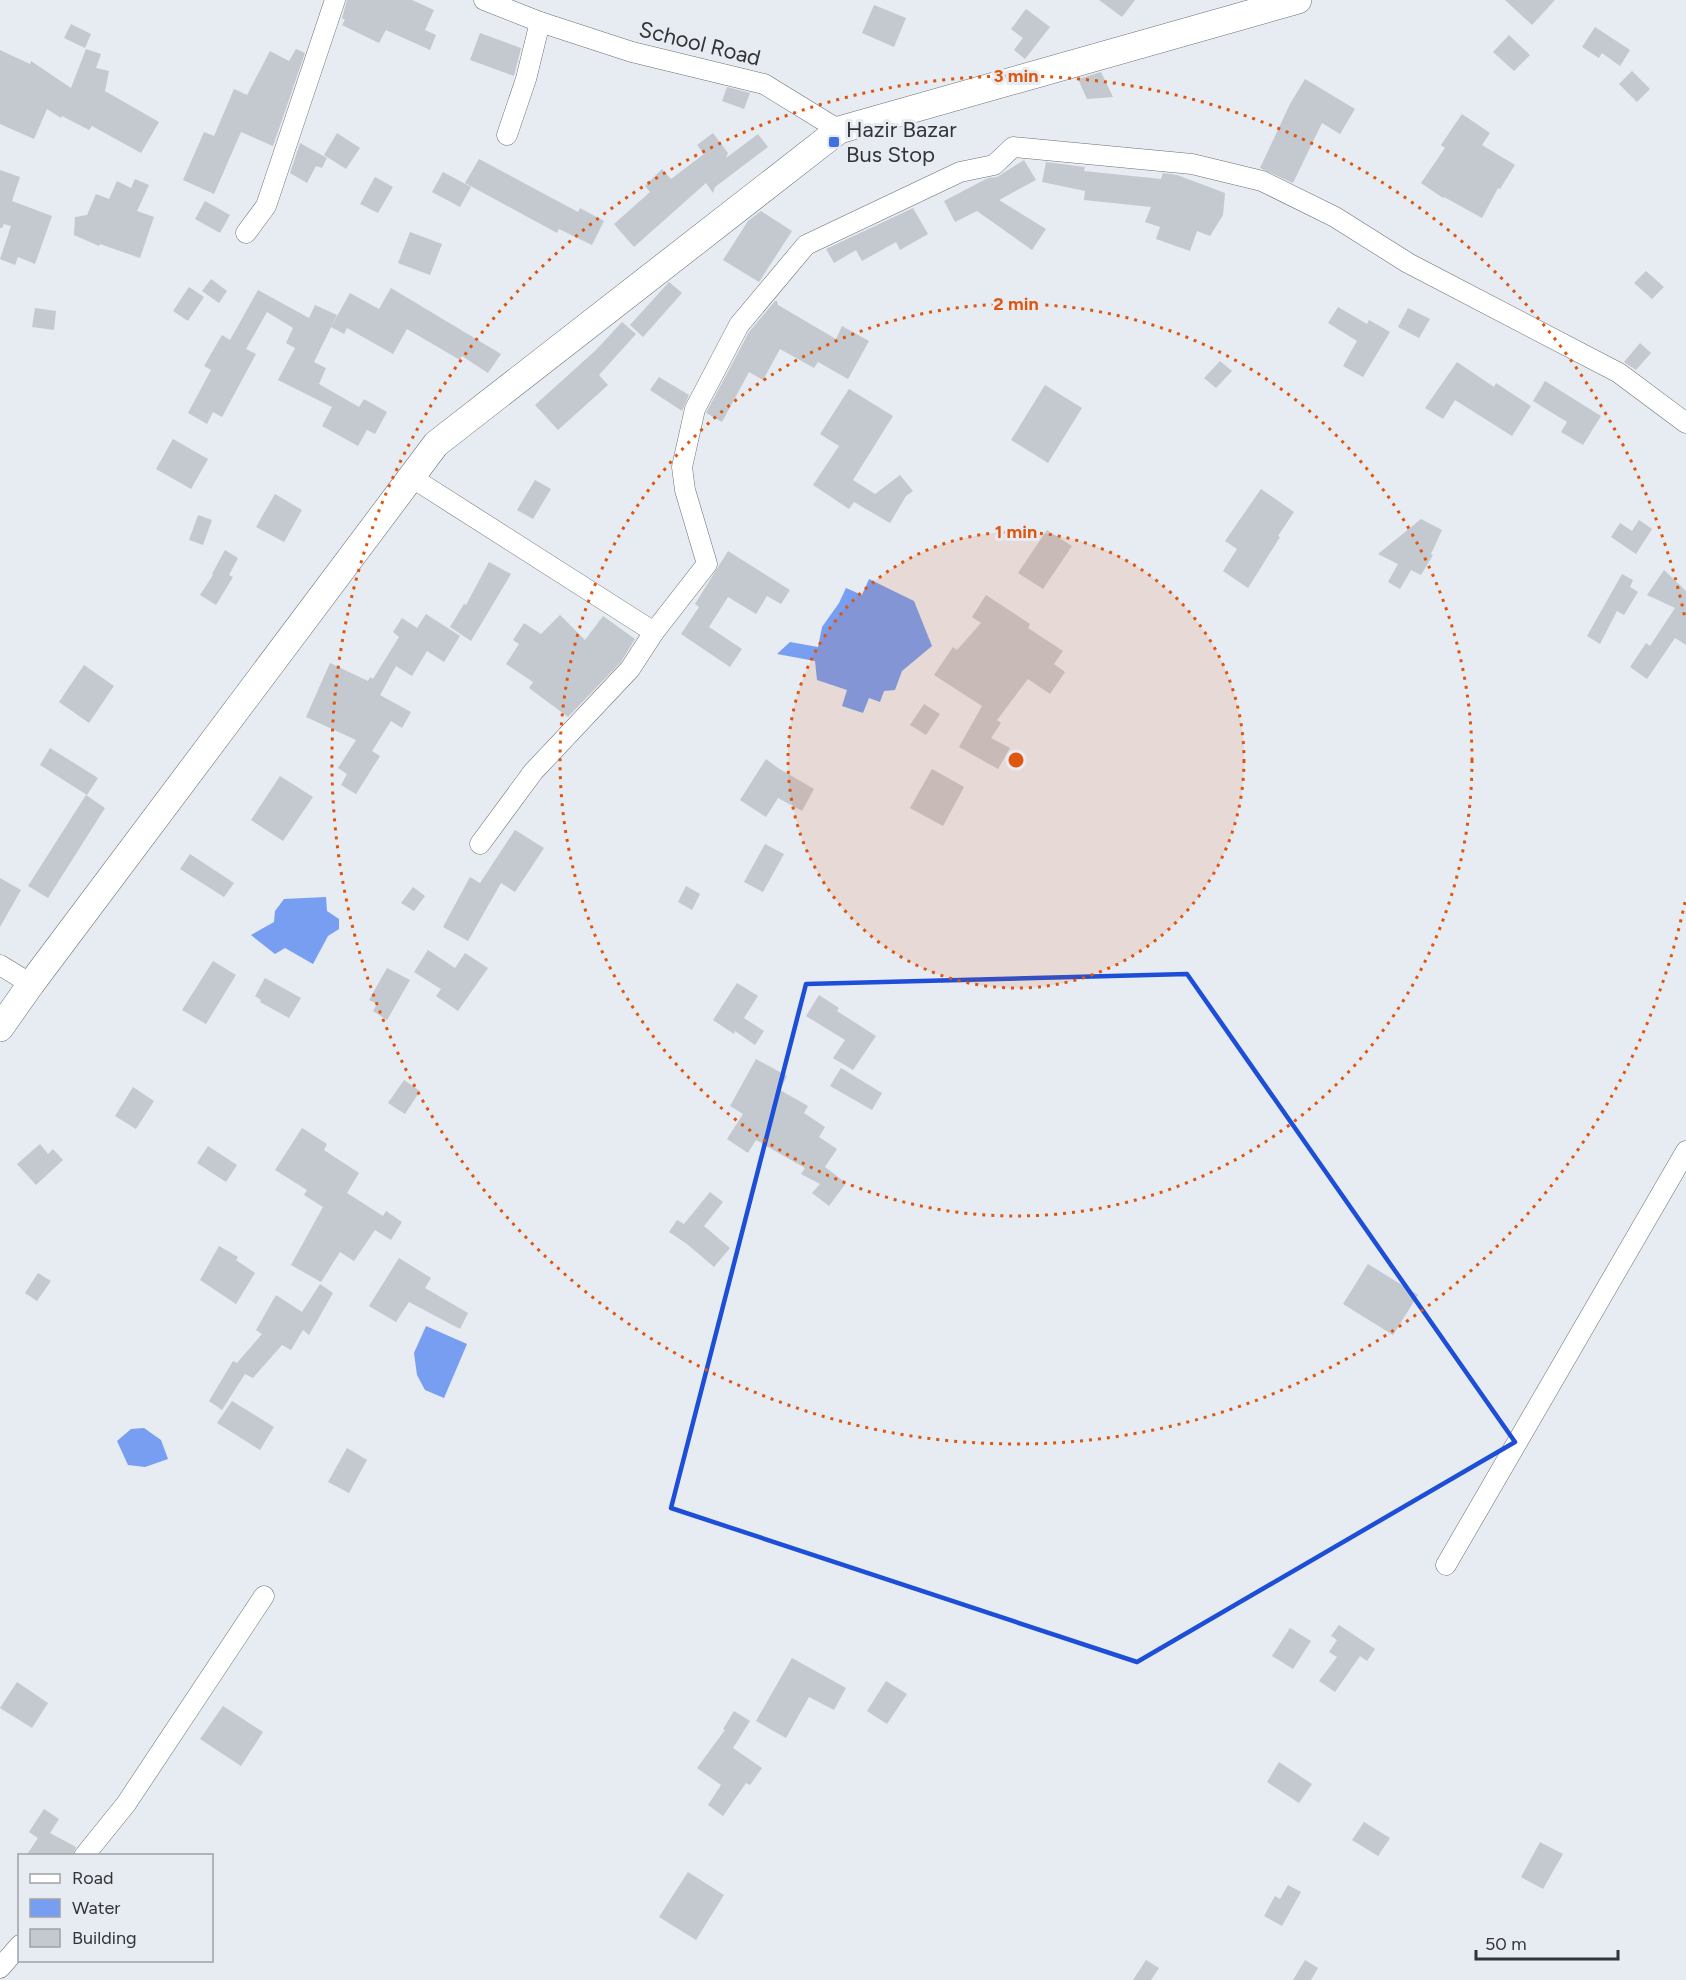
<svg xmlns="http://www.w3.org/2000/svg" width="1686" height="1980" viewBox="0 0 1686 1980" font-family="Figtree,sans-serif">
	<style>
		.water { fill: #779ef1 }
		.building { fill: #c4c8cf }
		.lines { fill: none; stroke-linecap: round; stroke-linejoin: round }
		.street-casing { stroke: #6b6e75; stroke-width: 21 }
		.secondary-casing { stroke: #6b6e75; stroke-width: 28 }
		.street { stroke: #fff; stroke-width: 20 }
		.secondary { stroke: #fff; stroke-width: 27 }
		.marked { fill: none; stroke: #1d4ed8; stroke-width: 4.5; stroke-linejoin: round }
		.ring { fill: none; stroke: #df570e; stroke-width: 3; stroke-dasharray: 3 6 }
		.poi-dot { fill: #4071e2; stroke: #e7ebf2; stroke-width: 2 }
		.labels { text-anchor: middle; stroke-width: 6; stroke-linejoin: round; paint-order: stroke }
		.street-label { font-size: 22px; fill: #333437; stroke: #e7ebf2 }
		.poi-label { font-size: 22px; fill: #333437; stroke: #e7ebf2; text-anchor: start }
		.centre { fill: #df570e; stroke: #e7ebf2; stroke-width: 3 }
		.ring-label { font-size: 18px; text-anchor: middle; font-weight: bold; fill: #df570e; stroke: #e7ebf2; stroke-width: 6; stroke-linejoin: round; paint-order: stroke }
	</style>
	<rect width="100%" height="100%" fill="#e7ebf2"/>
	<g class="water">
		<path d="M869,579L914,601L932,646L902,671L895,690L884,691L880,702L869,698L863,713L842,706L847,690L817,680L815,661L777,654L790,642L818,647L822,627L839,603L846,588L862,595Z"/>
		<path d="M326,897L327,911L339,919V929L328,936L313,964L285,948L275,954L251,935L274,922L275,911L284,899Z"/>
		<path d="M426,1326L467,1344L444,1398L425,1390L417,1375L414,1353Z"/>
		<path d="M144,1428L161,1440L168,1459L145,1467L128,1465L117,1441L131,1429Z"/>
	</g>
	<g class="building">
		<path d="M347,0H412L434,10L425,30L436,35L430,50L386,30L379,43L342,25L345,20L342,18Z"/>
		<path d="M1099,0H1135L1122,17Z"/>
		<path d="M1505,0H1555L1532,25Z"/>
		<path d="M874,5L906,18L894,47L862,33Z"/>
		<path d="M1026,9L1050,27L1025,59L1014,50L1023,38L1011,29Z"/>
		<path d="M71,24L91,34L85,48L64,38Z"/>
		<path d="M1595,27L1630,50L1620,66L1602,53L1599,58L1582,47Z"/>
		<path d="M480,33L521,48L514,76L470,60Z"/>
		<path d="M1509,35L1530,55L1514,71L1493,52Z"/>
		<path d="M86,49L101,54L96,68L109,71L105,91L159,122L141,153L92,126L89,130L62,116L61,118L47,109L34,139L0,124V50L30,64L31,61L71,88Z"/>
		<path d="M296,49L305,53L273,146L241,132L214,194L183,180L204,132L214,136L234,89L247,95L270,51L289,61Z"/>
		<path d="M1632,71L1650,89L1637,102L1619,84Z"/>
		<path d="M1101,72L1113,97L1087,99L1078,79Z"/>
		<path d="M1305,79L1355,109L1340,134L1322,123L1293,183L1260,168L1290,104Z"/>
		<path d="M727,87L750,93L744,109L722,101Z"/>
		<path d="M1462,114L1490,133L1482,145L1515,165L1500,189L1498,188L1482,218L1444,197L1443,198L1421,183L1445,148L1441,145Z"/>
		<path d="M337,133L360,148L346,169L324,155Z"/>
		<path d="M713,133L728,153L726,158L758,134L768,147L715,187L713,193L706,183L634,247L614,224L650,192L645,186L662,169L671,179L704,154L697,145Z"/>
		<path d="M300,143L327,158L322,168L316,166L307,183L290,173Z"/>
		<path d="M479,159L578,212L580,208L604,221L592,245L559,229L557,233L465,183Z"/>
		<path d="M1024,160L1036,180L999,200L1046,229L1032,250L977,211L955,222L944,201L988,178L997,177Z"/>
		<path d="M1046,162L1085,167L1084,171L1161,179L1163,173L1177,175L1225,193L1223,215L1210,236L1197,231L1190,251L1156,239L1160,227L1145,222L1151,207L1084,200L1085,191L1042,182Z"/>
		<path d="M0,170L20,177L12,201L52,216L35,264L18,257L15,265L0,259L11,226L4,224L2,228H0Z"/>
		<path d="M443,172L471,187L460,207L432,192Z"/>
		<path d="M375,177L393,187L378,213L360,204Z"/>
		<path d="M135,179L149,185L137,211L154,217L140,258L100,244L99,246L74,235L75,217L87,215L96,194L109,199L117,181L131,188Z"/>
		<path d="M205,201L230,215L220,233L195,219Z"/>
		<path d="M913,208L928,234L900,250L896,242L862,261L856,250L834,263L826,249Z"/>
		<path d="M761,211L792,231L759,282L723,260L748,221Z"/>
		<path d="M410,232L442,244L430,275L398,263Z"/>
		<path d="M1646,271L1664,287L1652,299L1634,283Z"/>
		<path d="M211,279L227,291L219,303L202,291Z"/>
		<path d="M669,282L682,293L643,337L630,325Z"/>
		<path d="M189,287L204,297L188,321L173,311Z"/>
		<path d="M391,288L501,354L488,373L462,356L460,360L407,329L393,354L347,328L344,334L331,327L350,293L379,309Z"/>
		<path d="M258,290L309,318L315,305L337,315L314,362L326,368L319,384L359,407L364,399L387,412L375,434L367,430L358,446L322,426L332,407L278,380L295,348L286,343L293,328L267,312L246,349L256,354L222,417L213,412L207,424L188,413L211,370L204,366L222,335L230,340Z"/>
		<path d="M775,301H777L778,305L836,339L842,326L869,341L848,379L818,362L814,368L780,349L763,380L749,372L722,422L706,413L749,332Z"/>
		<path d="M1338,307L1367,324L1369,320L1390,332L1363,377L1343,366L1357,341L1328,323Z"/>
		<path d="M35,308L56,311L54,330L32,327Z"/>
		<path d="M1408,308L1430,319L1419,338L1398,327Z"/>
		<path d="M622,322L636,334L599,375L608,385L558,430L535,405L596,350Z"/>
		<path d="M1640,343L1651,353L1636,370L1624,362Z"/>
		<path d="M1220,361L1232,371L1216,388L1204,378Z"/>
		<path d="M1457,362L1494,387L1496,383L1531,406L1512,436L1455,400L1443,419L1425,408Z"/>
		<path d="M659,377L689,395L682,411L650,390Z"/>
		<path d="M1545,381L1601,416L1583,445L1561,432L1567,422L1533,401Z"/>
		<path d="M1045,385L1082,408L1048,463L1011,440Z"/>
		<path d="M849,389L893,416L853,480L875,494L900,475L913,491L906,496L890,523L854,502L849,509L813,485L839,446L820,434Z"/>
		<path d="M173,439L208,459L191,489L156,469Z"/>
		<path d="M535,480L551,489L533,519L517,510Z"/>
		<path d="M1261,489L1294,512L1278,536L1280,537L1248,588L1223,571L1237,549L1225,541Z"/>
		<path d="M275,494L302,510L284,542L256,527Z"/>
		<path d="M198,515L212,520L203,545L189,540Z"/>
		<path d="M1421,519L1442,530L1431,554L1433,555L1421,575L1411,570L1400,589L1388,582L1398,564L1378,554Z"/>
		<path d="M1639,520L1652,529L1636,554L1611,537L1620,523L1632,531Z"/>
		<path d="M1047,530L1072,546L1043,589L1018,573Z"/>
		<path d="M225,550L238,558L229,575L233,577L216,605L200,595L213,575L212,574Z"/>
		<path d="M728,551L790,590L781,604L767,596L756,614L728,597L709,627L742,649L730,667L681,634L699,607L695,604Z"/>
		<path d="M489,562L511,574L471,641L450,627L464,604L466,605Z"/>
		<path d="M1664,570L1686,591V645L1675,638L1647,679L1630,667L1646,643L1650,646L1675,608L1647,595Z"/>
		<path d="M1622,574L1633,580L1630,587L1638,592L1624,615L1617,611L1600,644L1587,636Z"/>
		<path d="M986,595L1030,624L1028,628L1063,651L1054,664L1065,672L1050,694L1028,679L997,720L1001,723L991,738L1010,748L998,769L959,747L982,706L934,675L953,647L957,650L981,623L972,617Z"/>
		<path d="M426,614L460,636L444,662L427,651L412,676L396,666L380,695L411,712L402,728L391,721L372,751L380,756L356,794L341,785L347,774L338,768L356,740L306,717L330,663L368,681L370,677L373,679L399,637L393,632L402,618L417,628Z"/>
		<path d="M560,615L585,640L603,616L635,639L621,662L568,717L529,688L533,682L506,664L519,644L513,640L524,623L541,634Z"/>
		<path d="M84,665L114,686L89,723L59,702Z"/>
		<path d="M924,704L940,714L926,735L910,725Z"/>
		<path d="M50,748L98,778L87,795L40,765Z"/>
		<path d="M766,759L778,768L814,789L802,811L778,798L766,817L740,800Z"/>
		<path d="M932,769L964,787L943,826L910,808Z"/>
		<path d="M280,776L313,797L283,841L251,820Z"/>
		<path d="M86,795L105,808L48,898L28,886Z"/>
		<path d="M515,830L544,848L515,892L501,883L468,941L443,927L470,877L480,883Z"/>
		<path d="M765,844L784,854L763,892L744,882Z"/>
		<path d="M190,854L234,883L224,897L180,869Z"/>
		<path d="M0,878L21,890L0,927Z"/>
		<path d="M686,886L700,894L692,910L678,902Z"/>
		<path d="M413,887L425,896L414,911L401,903Z"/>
		<path d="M428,950L455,968L465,953L488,968L458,1011L436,996L441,989L414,972Z"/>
		<path d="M213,961L236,975L206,1024L182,1010Z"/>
		<path d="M387,968L410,980L387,1020L373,1011L377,1004L369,1000Z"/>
		<path d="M265,978L301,998L289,1018L260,1002L261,1000L255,996Z"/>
		<path d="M737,983L758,996L744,1018L764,1031L755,1045L735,1031L734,1034L713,1020Z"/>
		<path d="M819,995L839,1008L837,1011L876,1036L853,1070L833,1058L845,1040L806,1016Z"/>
		<path d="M756,1059L787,1076L780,1090L808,1106L804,1113L825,1127L819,1137L837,1149L825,1167L846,1183L829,1206L812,1193L820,1184L801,1174L805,1168L756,1140L748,1153L727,1139L743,1114L730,1106Z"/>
		<path d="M841,1068L882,1093L872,1110L830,1086Z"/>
		<path d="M404,1080L420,1091L405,1114L388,1103Z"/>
		<path d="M133,1087L154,1101L136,1129L115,1116Z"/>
		<path d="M302,1128L327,1144L324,1150L359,1173L347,1193L383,1216L386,1211L402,1222L391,1240L375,1230L354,1261L340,1252L321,1282L291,1265L323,1207L304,1195L307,1190L275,1170Z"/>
		<path d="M40,1144L48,1154L53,1149L63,1160L36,1185L17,1164Z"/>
		<path d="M208,1146L237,1165L226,1182L197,1163Z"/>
		<path d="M710,1192L723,1202L704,1226L730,1248L714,1267L687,1244L669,1232L677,1220L684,1224Z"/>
		<path d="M219,1246L238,1257L236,1260L255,1273L236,1304L200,1280Z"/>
		<path d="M399,1258L431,1278L425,1288L468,1313L460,1329L409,1302L396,1322L369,1306Z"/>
		<path d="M1368,1264L1418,1295L1393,1335L1343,1304Z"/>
		<path d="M38,1273L51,1281L37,1301L25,1293Z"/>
		<path d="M320,1284L333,1293L309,1335L303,1330L291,1350L282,1345L253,1378L245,1374L222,1410L209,1401L233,1361L237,1363L262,1334L256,1330L276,1295L302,1312Z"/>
		<path d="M232,1401L274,1427L260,1450L217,1423Z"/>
		<path d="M347,1448L367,1460L349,1493L328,1482Z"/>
		<path d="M1339,1625L1375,1649L1367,1661L1360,1656L1335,1692L1319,1681L1337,1657L1329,1652L1337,1640L1331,1636Z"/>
		<path d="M1290,1628L1311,1641L1293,1669L1272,1656Z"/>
		<path d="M792,1658L846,1688L834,1710L809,1697L786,1738L756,1721Z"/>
		<path d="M886,1681L907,1694L887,1724L867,1711Z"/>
		<path d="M17,1682L48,1703L32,1728L0,1708Z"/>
		<path d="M223,1706L263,1732L241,1766L200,1739Z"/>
		<path d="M734,1711L750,1721L733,1748L762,1768L750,1785L746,1783L723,1816L708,1805L721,1785L697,1768L725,1730L723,1729Z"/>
		<path d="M1279,1762L1312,1784L1299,1803L1267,1782Z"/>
		<path d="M44,1809L59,1819L50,1833L76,1847L72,1856H26L38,1838L29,1832Z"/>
		<path d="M1364,1822L1390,1838L1378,1856L1352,1840Z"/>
		<path d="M1540,1842L1563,1854L1543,1889L1521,1877Z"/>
		<path d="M688,1872L724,1895L696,1940L659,1917Z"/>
		<path d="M1288,1885L1301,1892L1282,1926L1264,1916L1275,1896L1280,1899Z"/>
		<path d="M1146,1960L1159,1968L1151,1980H1133Z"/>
		<path d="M1305,1960L1318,1968L1311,1980H1293Z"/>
	</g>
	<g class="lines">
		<defs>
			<g id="street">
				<path d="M484,0L540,22L526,79L507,135"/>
				<path d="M540,22L632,52L764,84L839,130"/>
				<path d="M246,233L266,206L335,0"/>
				<path d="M411,477L654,632"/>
				<path d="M480,844L533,772L630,669L654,632L707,564L685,490L682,467L695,409L739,325L806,245L960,172L994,165L1013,147L1192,164L1262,181L1335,217L1408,263L1619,373L1686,423"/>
				<path d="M0,965L31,984"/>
				<path d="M1446,1565L1686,1151"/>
				<path d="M84,1856L126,1804L264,1596"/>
				<path d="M0,1968L20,1945"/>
			</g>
			<path id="secondary" d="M0,1028L31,984L436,444L839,130L1298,0"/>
		</defs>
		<use href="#street" class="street-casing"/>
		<use href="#secondary" class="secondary-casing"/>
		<use href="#street" class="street"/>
		<use href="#secondary" class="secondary"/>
	</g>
	<path class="marked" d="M1187,974L1515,1442L1137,1662L671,1508L806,984Z"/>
	<circle cx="1016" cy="760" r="228" fill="#df570e" fill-opacity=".12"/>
	<g class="ring">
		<circle cx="1016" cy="760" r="228"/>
		<circle cx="1016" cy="760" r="456"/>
		<path d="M1685 902A684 684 0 1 1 1685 618"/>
	</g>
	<rect class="poi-dot" x="828" y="136" width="12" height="12" rx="3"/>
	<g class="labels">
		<g class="street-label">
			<text transform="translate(700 43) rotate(14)" y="8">School Road</text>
		</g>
		<g class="poi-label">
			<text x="846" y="137">Hazir Bazar<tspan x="846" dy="25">Bus Stop</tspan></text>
		</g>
	</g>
	<circle cx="1016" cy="760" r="9" class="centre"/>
	<g class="ring-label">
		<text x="1016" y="82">3 min</text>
		<text x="1016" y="310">2 min</text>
		<text x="1016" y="538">1 min</text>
	</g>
	<rect x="18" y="1854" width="195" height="108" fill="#e7ebf2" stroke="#9fa2a7" stroke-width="1.5"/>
	<rect x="30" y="1874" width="30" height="9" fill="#ffffff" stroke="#9fa2a7" stroke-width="1.5"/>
	<text x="72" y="1884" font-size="18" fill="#333437">Road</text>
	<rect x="30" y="1899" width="30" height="18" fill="#779ef1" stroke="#9fa2a7" stroke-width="1.5"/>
	<text x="72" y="1914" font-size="18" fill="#333437">Water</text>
	<rect x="30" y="1929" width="30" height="18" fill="#c4c8cf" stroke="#9fa2a7" stroke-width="1.5"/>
	<text x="72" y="1944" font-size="18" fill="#333437">Building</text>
	<path d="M1476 1950v9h142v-9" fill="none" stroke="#333437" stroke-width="3"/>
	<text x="1485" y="1950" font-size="18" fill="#333437" stroke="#e7ebf2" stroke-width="4.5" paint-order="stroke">50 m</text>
</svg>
